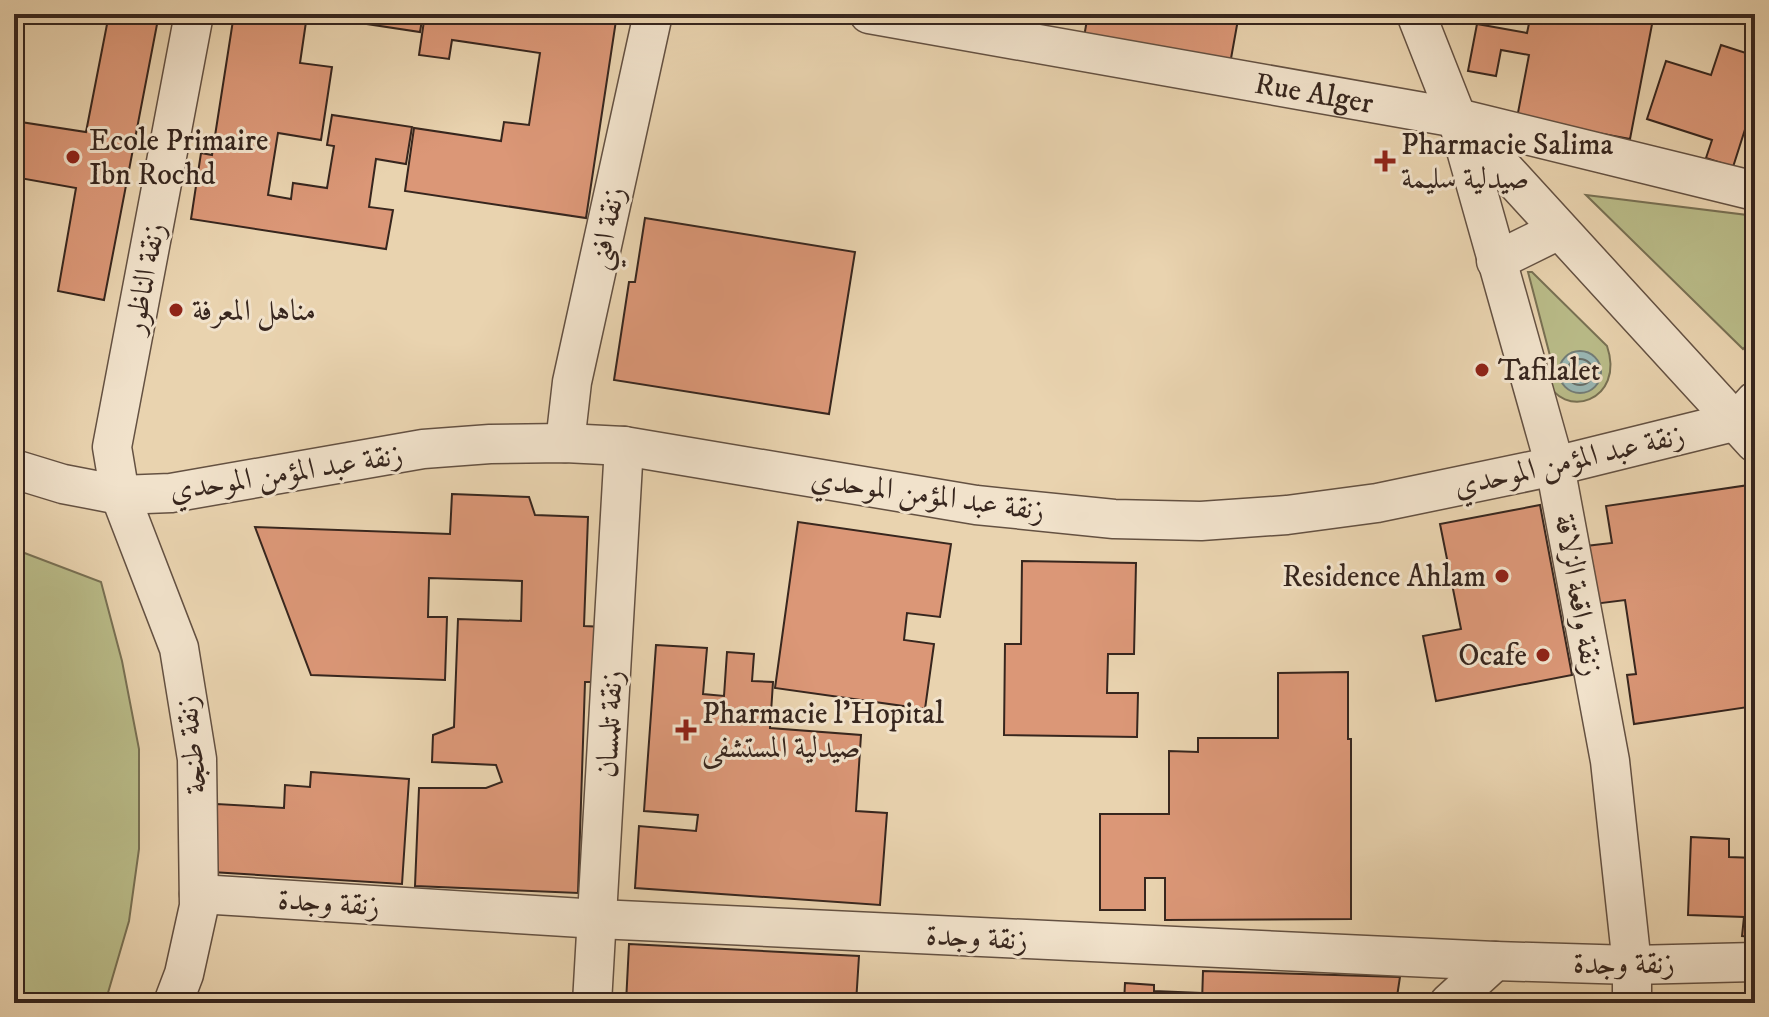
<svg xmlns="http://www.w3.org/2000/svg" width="1769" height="1017" viewBox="0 0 1769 1017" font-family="'IM FELL DW Pica',Amiri,serif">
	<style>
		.green { fill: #b9bb88; stroke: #787053; stroke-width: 2 }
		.water { fill: #99b6b3; stroke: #727c77; stroke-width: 2 }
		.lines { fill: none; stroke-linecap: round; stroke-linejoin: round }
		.shore { stroke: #686e68; stroke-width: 2 }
		.building { fill: #db9777; stroke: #37261e; stroke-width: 2 }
		.minor-casing { stroke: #645142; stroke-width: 41 }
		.minor { stroke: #f1e2cb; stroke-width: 38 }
		.poi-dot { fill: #8f2418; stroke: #f1e2cb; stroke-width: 3 }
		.labels { text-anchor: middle; stroke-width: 6; stroke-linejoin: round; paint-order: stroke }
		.street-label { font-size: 30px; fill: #37261e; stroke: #f1e2cb }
		.poi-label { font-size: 30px; fill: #37261e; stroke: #f1e2cb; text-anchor: start }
	</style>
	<rect width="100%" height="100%" fill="#e9d3af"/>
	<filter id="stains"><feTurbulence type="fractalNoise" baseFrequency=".0025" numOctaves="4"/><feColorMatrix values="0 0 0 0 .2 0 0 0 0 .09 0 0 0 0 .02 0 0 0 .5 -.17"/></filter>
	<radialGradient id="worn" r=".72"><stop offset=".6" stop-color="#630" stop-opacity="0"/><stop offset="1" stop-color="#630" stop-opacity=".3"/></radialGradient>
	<g class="green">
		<path d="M1586,195L1755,216V337L1743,349Z"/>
		<path d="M1528,272H1532L1607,346C1626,401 1562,422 1546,378L1554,371Z"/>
		<path d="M14,549L101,582L122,661L139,749V849L129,921L105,1003H14Z"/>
	</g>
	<circle class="water" cx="1580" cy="372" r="21"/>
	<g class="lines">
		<circle class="shore" cx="1580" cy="372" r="13"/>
	</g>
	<g class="building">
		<path d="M109,14H159L104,300L58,291L76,188L14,177V121L86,132Z"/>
		<path d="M234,14H423L420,32L307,15L300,63L332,67L321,140L278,133L268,195L291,199L293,183L327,188L334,146L327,145L332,115L412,127L406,164L376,159L369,207L393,210L386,249L191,219L201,153L212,155Z"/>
		<path d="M425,14H617L586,218L405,191L414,128L501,141L504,122L529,125L540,53L452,40L449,59L419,55Z"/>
		<path d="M1088,14H1239L1230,64L1084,37Z"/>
		<path d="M1531,14H1654L1630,139L1517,118L1529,55L1501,50L1496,76L1468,71L1477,24L1527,33Z"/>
		<path d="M1721,45L1752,55L1755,45V98L1733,167L1706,158L1712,140L1647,119L1666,61L1711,75Z"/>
		<path d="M645,218L855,252L829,414L614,380L629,282H635Z"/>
		<path d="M1749,485L1752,505H1755V706L1634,724L1627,675L1636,674L1625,600L1594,604L1586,546L1612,543L1606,506Z"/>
		<path d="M452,494L529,497L535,515L588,517L584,626L605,627L603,682H585L578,893L415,886L419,788H486L502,782L496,765L432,762L433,735L454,727L458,619L521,621L522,581L429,578L428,617H447L445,680L311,675L255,527L450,534Z"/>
		<path d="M1540,505L1572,675L1436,701L1423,636L1461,629L1440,524Z"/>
		<path d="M798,522L951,544L940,617L907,613L904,640L934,644L925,709L775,688Z"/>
		<path d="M1022,561L1136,563L1134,654H1108L1107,693H1138L1137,737L1004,735L1005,644H1021Z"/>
		<path d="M656,645L707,648L703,694L724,696L727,652L754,654L752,681L773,682L770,728L861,735L856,811L887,813L880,905L635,888L639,826L696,831L698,815L644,811Z"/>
		<path d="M1348,672V739H1351V919L1165,920V878H1145V910H1100V814H1169V751L1198,752V738H1278V673Z"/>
		<path d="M311,772L409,779L402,884L212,872L217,804L284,808L285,785L310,787Z"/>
		<path d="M1691,837L1729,839V857L1755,858V937L1742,936L1744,917L1688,915Z"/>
		<path d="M629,944L859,956L856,1003H626Z"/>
		<path d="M1203,971L1400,977L1396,1003H1202Z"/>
		<path d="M1125,983L1154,985V991L1201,993L1200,1003H1124Z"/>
		<path d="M958,1000L1036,1003H958Z"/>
	</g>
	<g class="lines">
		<defs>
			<g id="minor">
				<path id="s1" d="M869,14L1457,118L1755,191"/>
				<path d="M1416,14L1457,118L1555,466L1610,761L1632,965V1003"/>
				<path d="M1462,123L1755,443"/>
				<path d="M1496,261L1559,230"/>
				<path d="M565,443L572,382L653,14"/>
				<path d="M14,469L63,484L120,495L171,493L423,449L490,444L565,443L624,446L976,505L1114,519L1201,521L1287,515L1377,503L1555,466L1737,421L1755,401"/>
				<path d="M199,894L598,919L1495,961L1632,965L1755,962"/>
				<path d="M173,1003L184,974L199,906L197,759L179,648L120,495L112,447L194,14"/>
				<path d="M592,1003L624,446"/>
				<path d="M1449,1003L1495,961"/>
			</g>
		</defs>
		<use href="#minor" class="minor-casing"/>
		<use href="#minor" class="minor"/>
	</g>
	<g class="poi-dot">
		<circle cx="73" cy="157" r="8"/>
		<path d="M1381 149h8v8h8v8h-8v8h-8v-8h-8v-8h8z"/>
		<circle cx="176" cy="310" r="8"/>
		<circle cx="1482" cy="370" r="8"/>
		<circle cx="1502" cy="576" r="8"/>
		<circle cx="1543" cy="655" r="8"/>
		<path d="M682 718h8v8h8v8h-8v8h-8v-8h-8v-8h8z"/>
	</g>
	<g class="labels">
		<g class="street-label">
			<text dy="10" stroke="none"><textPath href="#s1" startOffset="452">Rue Alger</textPath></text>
			<text transform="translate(606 228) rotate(-78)" y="10">زنقة افني</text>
			<text transform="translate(144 278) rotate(-79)" y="10">زنقة الناظور</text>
			<text transform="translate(1569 460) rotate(-13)" y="10">زنقة عبد المؤمن الموحدي</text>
			<text transform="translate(286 472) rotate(-9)" y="10">زنقة عبد المؤمن الموحدي</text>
			<text transform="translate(928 494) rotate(8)" y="10">زنقة عبد المؤمن الموحدي</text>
			<text transform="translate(1579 595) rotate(80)" y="10">زنقة واقعة الزلاقة</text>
			<text transform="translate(609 724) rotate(-87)" y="10">زنقة تلمسان</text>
			<text transform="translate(191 745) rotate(-96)" y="10">زنقة طنجة</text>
			<text transform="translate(329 902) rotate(4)" y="10">زنقة وجدة</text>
			<text transform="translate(977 937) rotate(3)" y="10">زنقة وجدة</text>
			<text x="1624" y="973">زنقة وجدة</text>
		</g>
		<g class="poi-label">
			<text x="89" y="150">Ecole Primaire<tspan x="89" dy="34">Ibn Rochd</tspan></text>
			<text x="1401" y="154">Pharmacie Salima<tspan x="1401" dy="34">صيدلية سليمة</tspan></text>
			<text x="192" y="320">مناهل المعرفة</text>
			<text x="1498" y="380">Tafilalet</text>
			<text x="1486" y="586" text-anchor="end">Residence Ahlam</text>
			<text x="1527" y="665" text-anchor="end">Ocafe</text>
			<text x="702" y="723">Pharmacie l'Hopital<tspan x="702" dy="34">صيدلية المستشفى</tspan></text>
		</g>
	</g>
	<rect width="1769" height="1017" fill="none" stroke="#e9d3af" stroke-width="48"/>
	<rect x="16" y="16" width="1737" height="985" fill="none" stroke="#37261e" stroke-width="4"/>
	<rect x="24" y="24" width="1721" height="969" fill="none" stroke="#37261e" stroke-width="2"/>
	<rect width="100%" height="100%" filter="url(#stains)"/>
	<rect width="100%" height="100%" fill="url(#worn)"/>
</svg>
